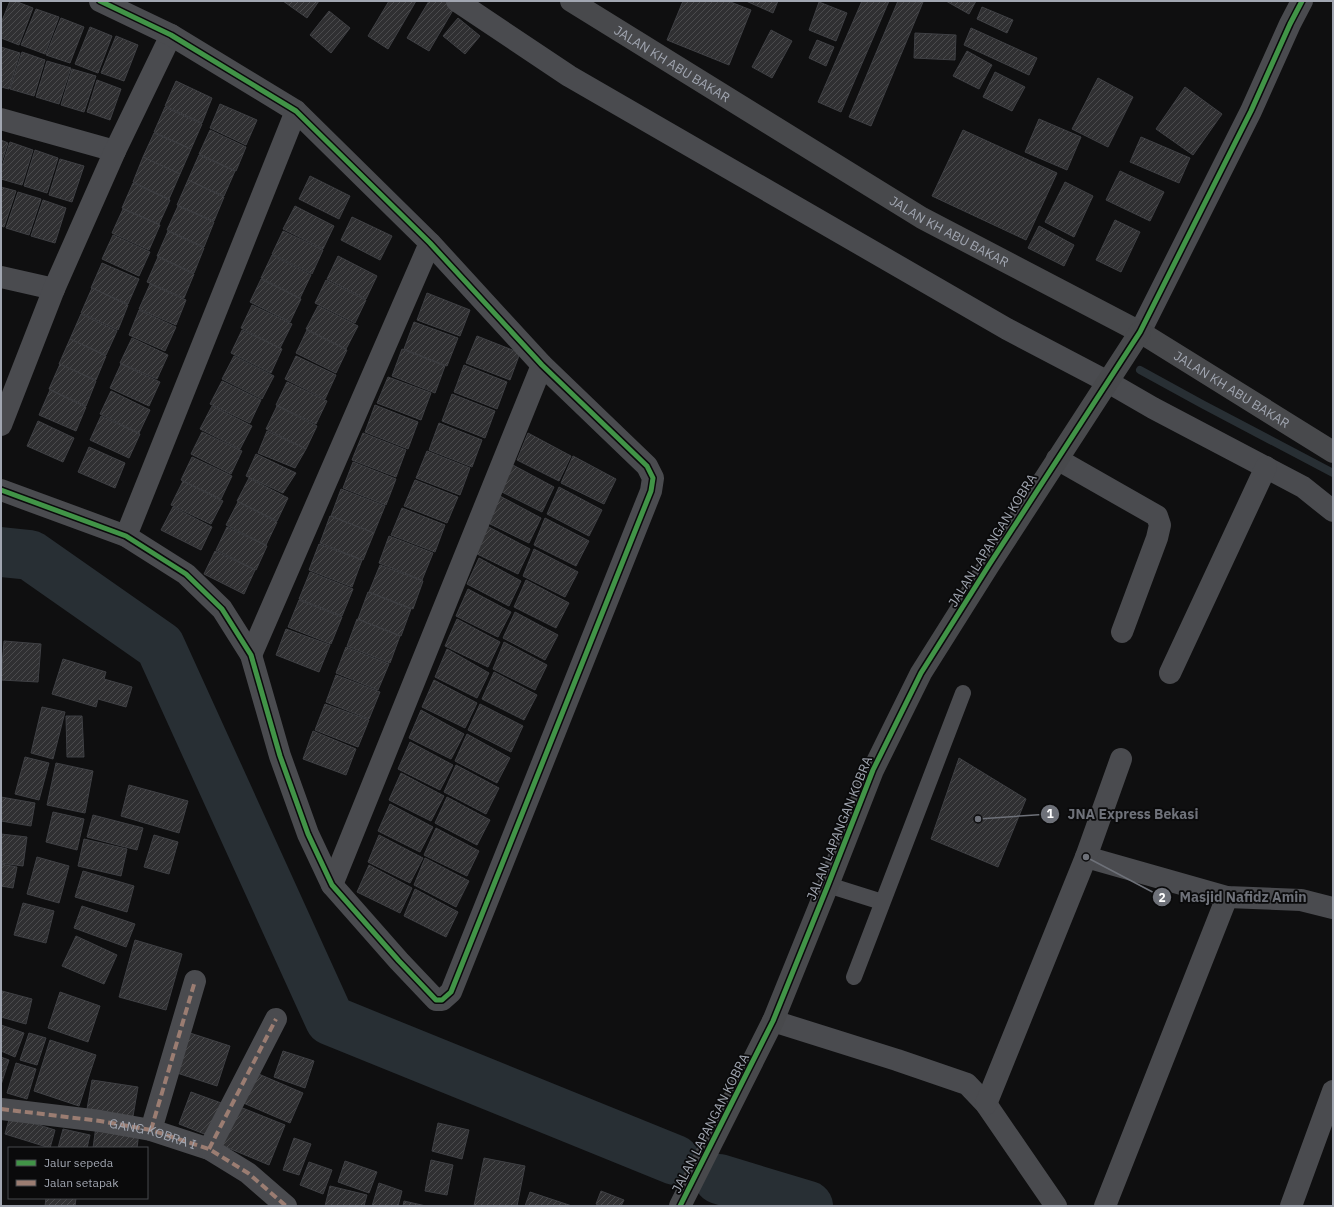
<svg xmlns="http://www.w3.org/2000/svg" width="1334" height="1207" viewBox="0 0 1334 1207" font-family="'IBM Plex Sans',sans-serif">
	<style>
		.lines { fill: none; stroke-linecap: round; stroke-linejoin: round }
		.stream { stroke: #282f34; stroke-width: 8 }
		.river { stroke: #282f34; stroke-width: 50 }
		.building { fill: url(#building-hatch); stroke: #3f4044 }
		.lane { stroke: #4a4b4f; stroke-width: 16 }
		.street { stroke: #4a4b4f; stroke-width: 22 }
		.secondary { stroke: #48494c; stroke-width: 22 }
		.quiet { stroke: #9b7d72; stroke-width: 4; stroke-dasharray: 8 4; stroke-linecap: butt }
		.cycleway-casing { stroke: #0a0a0b; stroke-width: 8 }
		.cycleway { stroke: #419447; stroke-width: 5 }
		.labels { text-anchor: middle; stroke-width: 3.5; stroke-linejoin: round; paint-order: stroke }
		.street-label { font-size: 13px; fill: #a1a6b1; stroke: #0a0a0b }
		.leader { fill: none; stroke: #6e7179; stroke-width: 1.5 }
		.callout-dot { fill: #6e7179; stroke: #0a0a0b; stroke-width: 1.5 }
		.mark-label { font-size: 12px; text-anchor: middle; font-weight: bold; fill: #fff }
		.callout-label { font-size: 14px; text-anchor: middle; font-weight: bold; fill: #6e7179; stroke: #0a0a0b; stroke-width: 3.5; stroke-linejoin: round; paint-order: stroke }
	</style>
	<defs>
		<pattern id="building-hatch" width="6" height="6" patternUnits="userSpaceOnUse"><rect width="6" height="6" fill="#303032"/><path d="M-1 1l2-2M0 6l6-6M5 7l2-2" fill="none" stroke="#4b4b4d"/></pattern>
	</defs>
	<rect width="100%" height="100%" fill="#0f0f10"/>
	<g class="lines">
		<path class="stream" d="M1140,370L1202,404L1333,473"/>
		<g class="river">
			<path d="M1,552L30,555L160,646L330,1020L675,1160"/>
			<path d="M719,1179L808,1206"/>
		</g>
	</g>
	<g class="building">
		<path d="M10,1H15L33,8L19,45L1,38V23Z"/>
		<path d="M283,1H319L307,18Z"/>
		<path d="M389,1H416L388,49L368,36Z"/>
		<path d="M429,1H449L456,5L429,51L407,38Z"/>
		<path d="M683,1H728L751,10L729,65L667,40Z"/>
		<path d="M746,1H778L773,13Z"/>
		<path d="M862,1H889L841,112L818,102Z"/>
		<path d="M898,1L923,2L871,126L849,117Z"/>
		<path d="M946,1H976L969,14Z"/>
		<path d="M819,2L847,13L836,41L809,30Z"/>
		<path d="M982,7L1013,20L1007,33L977,19Z"/>
		<path d="M36,9L59,17L45,54L21,45Z"/>
		<path d="M329,11L350,28L331,53L310,35Z"/>
		<path d="M61,18L84,27L70,63L46,55Z"/>
		<path d="M458,18L480,36L465,54L443,36Z"/>
		<path d="M90,27L112,36L98,73L75,64Z"/>
		<path d="M971,28L1037,58L1029,75L964,45Z"/>
		<path d="M771,30L792,41L772,78L752,67Z"/>
		<path d="M915,33L956,35L955,60L914,58Z"/>
		<path d="M116,36L138,45L124,81L101,73Z"/>
		<path d="M817,40L834,47L826,66L809,58Z"/>
		<path d="M1,47L20,53L9,89L1,87Z"/>
		<path d="M967,51L992,65L979,89L953,76Z"/>
		<path d="M22,52L45,60L34,96L10,89Z"/>
		<path d="M47,61L71,68L59,104L36,97Z"/>
		<path d="M72,69L96,76L84,112L61,105Z"/>
		<path d="M995,72L1025,87L1012,111L983,97Z"/>
		<path d="M1098,78L1133,97L1108,147L1072,129Z"/>
		<path d="M97,80L121,89L110,120L87,112Z"/>
		<path d="M176,81L212,98L202,123L165,106Z"/>
		<path d="M1185,87L1222,114L1193,155L1156,129Z"/>
		<path d="M220,104L257,120L246,145L210,128Z"/>
		<path d="M165,107L202,124L191,149L154,132Z"/>
		<path d="M1039,119L1081,137L1067,170L1025,152Z"/>
		<path d="M210,130L246,147L236,171L199,154Z"/>
		<path d="M963,130L1057,173L1026,240L932,196Z"/>
		<path d="M154,133L191,149L180,174L143,157Z"/>
		<path d="M1141,137L1190,158L1179,183L1130,162Z"/>
		<path d="M1,140L8,143L1,164Z"/>
		<path d="M10,142L33,150L22,185L1,179V169Z"/>
		<path d="M35,150L58,158L47,193L24,186Z"/>
		<path d="M199,155L235,171L224,196L188,180Z"/>
		<path d="M143,157L180,174L169,199L133,182Z"/>
		<path d="M60,159L84,166L72,202L49,195Z"/>
		<path d="M1120,171L1164,192L1150,221L1106,200Z"/>
		<path d="M310,176L350,196L339,219L299,199Z"/>
		<path d="M188,180L224,197L214,221L177,205Z"/>
		<path d="M1065,182L1093,196L1074,237L1045,222Z"/>
		<path d="M133,183L170,200L159,224L122,208Z"/>
		<path d="M1,187L16,191L4,227L1,226Z"/>
		<path d="M18,192L41,199L29,235L6,228Z"/>
		<path d="M43,200L66,208L55,243L31,236Z"/>
		<path d="M178,206L214,222L204,247L167,230Z"/>
		<path d="M295,206L334,226L323,249L283,229Z"/>
		<path d="M123,209L160,225L149,250L112,233Z"/>
		<path d="M352,217L392,236L380,260L341,240Z"/>
		<path d="M1115,220L1140,232L1121,272L1096,260Z"/>
		<path d="M1039,226L1074,245L1064,266L1028,248Z"/>
		<path d="M168,231L204,248L194,273L157,256Z"/>
		<path d="M283,231L323,250L312,274L272,254Z"/>
		<path d="M113,235L150,252L139,276L102,259Z"/>
		<path d="M272,255L311,275L300,298L261,278Z"/>
		<path d="M338,256L377,276L366,299L327,279Z"/>
		<path d="M158,257L194,274L184,298L147,282Z"/>
		<path d="M102,263L139,279L128,304L91,288Z"/>
		<path d="M261,279L301,299L290,322L250,302Z"/>
		<path d="M326,280L366,300L355,323L315,303Z"/>
		<path d="M150,284L186,300L176,325L139,309Z"/>
		<path d="M92,288L128,305L118,330L81,313Z"/>
		<path d="M427,293L470,310L460,336L417,320Z"/>
		<path d="M252,305L292,324L280,348L241,328Z"/>
		<path d="M318,306L358,326L346,349L306,329Z"/>
		<path d="M139,310L176,327L165,351L129,335Z"/>
		<path d="M81,314L117,331L106,355L70,339Z"/>
		<path d="M414,322L458,338L447,366L404,349Z"/>
		<path d="M242,330L282,349L271,373L231,353Z"/>
		<path d="M307,330L347,350L336,373L296,353Z"/>
		<path d="M477,336L520,353L510,380L466,363Z"/>
		<path d="M132,338L168,355L157,379L120,363Z"/>
		<path d="M70,339L106,356L96,380L59,364Z"/>
		<path d="M402,349L445,366L435,393L392,376Z"/>
		<path d="M234,356L274,376L262,399L222,379Z"/>
		<path d="M296,356L336,375L325,399L285,379Z"/>
		<path d="M60,364L96,381L86,406L49,389Z"/>
		<path d="M121,364L160,382L149,406L110,388Z"/>
		<path d="M464,365L507,382L497,409L454,392Z"/>
		<path d="M388,377L431,393L421,420L377,403Z"/>
		<path d="M222,381L261,400L250,423L210,404Z"/>
		<path d="M287,382L327,401L316,424L276,405Z"/>
		<path d="M50,390L86,407L76,431L39,415Z"/>
		<path d="M111,391L150,410L139,433L100,414Z"/>
		<path d="M452,394L495,411L485,438L442,421Z"/>
		<path d="M375,405L418,422L408,449L365,432Z"/>
		<path d="M212,406L252,426L240,449L200,429Z"/>
		<path d="M277,406L317,426L306,449L266,429Z"/>
		<path d="M101,416L140,434L129,458L90,440Z"/>
		<path d="M38,421L74,438L63,462L27,446Z"/>
		<path d="M439,423L482,440L472,467L429,450Z"/>
		<path d="M267,431L306,449L295,468L258,453Z"/>
		<path d="M202,432L242,451L231,474L191,454Z"/>
		<path d="M363,433L406,450L396,477L352,460Z"/>
		<path d="M528,433L571,456L559,481L517,460Z"/>
		<path d="M89,447L125,463L115,488L78,472Z"/>
		<path d="M427,451L470,468L460,495L416,478Z"/>
		<path d="M256,454L296,473L283,493L246,476Z"/>
		<path d="M573,456L616,479L604,504L561,483Z"/>
		<path d="M192,457L232,476L221,499L181,480Z"/>
		<path d="M353,462L396,479L386,505L343,488Z"/>
		<path d="M511,464L554,487L542,512L500,491Z"/>
		<path d="M249,478L288,498L277,521L237,501Z"/>
		<path d="M415,480L458,497L447,523L404,506Z"/>
		<path d="M183,481L223,501L211,524L171,505Z"/>
		<path d="M559,487L602,510L589,536L547,514Z"/>
		<path d="M341,489L385,506L374,533L331,516Z"/>
		<path d="M498,495L541,518L529,543L486,522Z"/>
		<path d="M238,502L277,522L266,545L226,525Z"/>
		<path d="M173,507L212,527L201,550L161,530Z"/>
		<path d="M402,508L445,525L435,552L391,535Z"/>
		<path d="M330,516L374,533L363,560L320,543Z"/>
		<path d="M545,518L589,541L576,566L534,545Z"/>
		<path d="M487,526L530,549L518,574L475,553Z"/>
		<path d="M227,527L267,546L256,570L216,550Z"/>
		<path d="M389,536L433,553L422,580L379,563Z"/>
		<path d="M319,544L362,560L352,587L309,570Z"/>
		<path d="M534,549L578,572L565,597L523,576Z"/>
		<path d="M215,551L255,570L244,594L204,574Z"/>
		<path d="M479,558L521,581L509,606L467,584Z"/>
		<path d="M380,565L423,581L413,609L369,592Z"/>
		<path d="M310,572L353,589L342,616L299,599Z"/>
		<path d="M526,580L569,603L556,628L514,607Z"/>
		<path d="M468,589L511,612L498,637L456,616Z"/>
		<path d="M368,592L411,609L401,636L358,619Z"/>
		<path d="M299,600L342,617L331,644L288,627Z"/>
		<path d="M515,612L558,635L545,660L503,638Z"/>
		<path d="M357,619L400,636L390,663L347,646Z"/>
		<path d="M457,619L500,642L488,667L445,646Z"/>
		<path d="M286,629L330,645L319,672L276,655Z"/>
		<path d="M4,641L41,644L38,682L1,680Z"/>
		<path d="M504,642L547,665L535,690L493,669Z"/>
		<path d="M346,647L389,664L378,690L336,673Z"/>
		<path d="M447,649L489,673L477,698L435,677Z"/>
		<path d="M63,659L106,672L104,679L132,687L126,707L98,699L96,707L52,694Z"/>
		<path d="M494,672L537,695L524,720L482,699Z"/>
		<path d="M336,675L380,692L369,719L326,702Z"/>
		<path d="M434,680L477,703L465,728L422,707Z"/>
		<path d="M325,704L369,720L358,747L315,730Z"/>
		<path d="M480,704L523,726L511,752L468,730Z"/>
		<path d="M42,707L65,712L53,759L31,753Z"/>
		<path d="M421,710L464,734L451,759L409,738Z"/>
		<path d="M66,716H82L84,757H67Z"/>
		<path d="M313,731L356,749L346,775L303,759Z"/>
		<path d="M467,734L510,758L497,783L455,761Z"/>
		<path d="M410,742L453,765L440,790L398,769Z"/>
		<path d="M25,757L49,763L39,800L15,794Z"/>
		<path d="M959,758L1026,799L998,867L931,839Z"/>
		<path d="M56,763L93,771L85,813L47,805Z"/>
		<path d="M456,765L499,788L486,814L444,792Z"/>
		<path d="M401,773L444,796L431,821L389,800Z"/>
		<path d="M129,785L188,801L179,833L121,816Z"/>
		<path d="M1,797L35,803L31,826L1,821Z"/>
		<path d="M447,797L490,820L477,845L435,823Z"/>
		<path d="M390,804L433,827L420,852L378,831Z"/>
		<path d="M53,812L84,819L77,850L46,842Z"/>
		<path d="M93,815L143,828L137,850L87,837Z"/>
		<path d="M436,828L479,851L467,876L424,855Z"/>
		<path d="M1,834L27,837L23,866L1,863Z"/>
		<path d="M154,835L178,842L169,874L144,867Z"/>
		<path d="M379,835L423,858L410,883L368,862Z"/>
		<path d="M84,839L127,849L121,876L78,866Z"/>
		<path d="M37,857L69,866L59,903L27,894Z"/>
		<path d="M425,858L469,881L456,907L414,885Z"/>
		<path d="M1,864L17,867L13,888L1,886Z"/>
		<path d="M369,865L412,888L400,913L357,892Z"/>
		<path d="M83,871L134,886L127,912L75,897Z"/>
		<path d="M415,889L458,912L446,937L404,916Z"/>
		<path d="M23,903L54,911L46,943L14,935Z"/>
		<path d="M82,906L135,924L126,947L74,928Z"/>
		<path d="M76,936L117,955L104,984L62,966Z"/>
		<path d="M135,940L182,954L166,1010L119,997Z"/>
		<path d="M2,991L32,999L26,1024L1,1017Z"/>
		<path d="M60,992L100,1006L88,1042L48,1028Z"/>
		<path d="M1,1025L24,1033L15,1057L1,1051Z"/>
		<path d="M29,1033L46,1038L37,1065L20,1060Z"/>
		<path d="M190,1033L230,1046L217,1086L177,1073Z"/>
		<path d="M50,1040L96,1055L79,1106L34,1091Z"/>
		<path d="M283,1051L314,1061L305,1088L274,1077Z"/>
		<path d="M1,1057L9,1060L1,1085Z"/>
		<path d="M16,1063L36,1069L27,1099L7,1093Z"/>
		<path d="M254,1072L303,1093L290,1123L241,1102Z"/>
		<path d="M92,1080L138,1087L132,1122L86,1115Z"/>
		<path d="M191,1092L224,1104L212,1137L179,1124Z"/>
		<path d="M235,1105L285,1125L269,1165L219,1144Z"/>
		<path d="M10,1116L55,1130L50,1148L5,1134Z"/>
		<path d="M438,1123L469,1130L462,1159L432,1151Z"/>
		<path d="M96,1126L139,1132L137,1148H93Z"/>
		<path d="M63,1129L90,1135L87,1148H58Z"/>
		<path d="M294,1138L311,1144L299,1175L283,1170Z"/>
		<path d="M484,1158L525,1166L517,1206H474Z"/>
		<path d="M431,1160L453,1165L447,1195L425,1191Z"/>
		<path d="M345,1161L377,1172L369,1193L338,1182Z"/>
		<path d="M309,1162L332,1170L323,1194L300,1185Z"/>
		<path d="M379,1183L402,1191L398,1206H372Z"/>
		<path d="M330,1186L367,1195L364,1206H325Z"/>
		<path d="M601,1191L624,1200L621,1206H600L596,1204Z"/>
		<path d="M530,1192L572,1206H525Z"/>
		<path d="M46,1198H76L75,1206H45Z"/>
		<path d="M404,1201L426,1206H403Z"/>
	</g>
	<g class="lines">
		<g class="lane">
			<path d="M828,885L882,902"/>
			<path d="M854,977L963,693"/>
		</g>
		<g class="street">
			<path d="M457,1L569,76L1007,329L1108,382L1153,408L1303,487L1333,511"/>
			<path d="M1,119L115,151"/>
			<path d="M1,277L54,289"/>
			<path d="M1140,332L1251,111L1290,24L1302,1"/>
			<path d="M1,425L54,289L115,151L171,35"/>
			<path d="M1057,459L1157,516L1160,525L1157,538L1122,632"/>
			<path d="M1,490L126,536L186,574L222,609L251,655L280,756L308,834L332,885L399,961L436,1000H442L451,992L651,491L653,478L647,466L542,365L430,243L296,111L171,35L100,1"/>
			<path d="M126,536L296,111"/>
			<path d="M251,655L430,243"/>
			<path d="M1170,673L1266,467"/>
			<path d="M1086,857L1227,897L1301,900L1333,908"/>
			<path d="M332,885L542,365"/>
			<path d="M773,1021L897,1060L967,1084L986,1104L1056,1206"/>
			<path d="M986,1104L1086,857L1121,759"/>
			<path id="s1" d="M1,1109L100,1121L151,1130L209,1149L248,1173L286,1206"/>
			<path d="M151,1130L195,981"/>
			<path d="M209,1149L276,1019"/>
			<path d="M1105,1206L1227,897"/>
			<path d="M1291,1206L1333,1091"/>
		</g>
		<g class="secondary">
			<path id="s2" d="M571,1L922,218L1140,332L1333,452"/>
			<path d="M680,1206L773,1021L828,885L873,770L921,673L989,565L1140,332"/>
		</g>
		<g class="quiet">
			<path d="M1,1109L100,1121L151,1130L209,1149L248,1173L286,1206"/>
			<path d="M151,1130L195,981"/>
			<path d="M209,1149L276,1019"/>
		</g>
		<defs>
			<g id="cycleway">
				<path d="M1,490L126,536L186,574L222,609L251,655L280,756L308,834L332,885L399,961L436,1000H442L451,992L651,491L653,478L647,466L542,365L430,243L296,111L171,35L100,1"/>
				<path d="M680,1206L773,1021L828,885L873,770L921,673L989,565L1140,332L1251,111L1290,24L1302,1"/>
			</g>
		</defs>
		<use href="#cycleway" class="cycleway-casing"/>
		<use href="#cycleway" class="cycleway"/>
	</g>
	<g class="labels">
		<g class="street-label">
			<text dy="5" stroke="none"><textPath href="#s2" startOffset="119">JALAN KH ABU BAKAR</textPath></text>
			<text dy="5" stroke="none"><textPath href="#s2" startOffset="443">JALAN KH ABU BAKAR</textPath></text>
			<text dy="5" stroke="none"><textPath href="#s2" startOffset="767">JALAN KH ABU BAKAR</textPath></text>
			<text transform="translate(992 540) rotate(-58)" y="5">JALAN LAPANGAN KOBRA</text>
			<text transform="translate(839 828) rotate(-68)" y="5">JALAN LAPANGAN KOBRA</text>
			<text transform="translate(710 1123) rotate(-63)" y="5">JALAN LAPANGAN KOBRA</text>
			<text dy="5" stroke="none"><textPath href="#s1" startOffset="154">GANG KOBRA I</textPath></text>
		</g>
	</g>
	<path class="leader" d="M978 819L1050 814M1086 857L1162 897"/>
	<g class="callout-dot">
		<circle cx="978" cy="819" r="4"/>
		<circle cx="1086" cy="857" r="4"/>
		<circle cx="1050" cy="814" r="10"/>
		<circle cx="1162" cy="897" r="10"/>
	</g>
	<g class="mark-label">
		<text x="1050" y="818">1</text>
		<text x="1162" y="902">2</text>
	</g>
	<g class="callout-label">
		<text x="1133" y="819">JNA Express Bekasi</text>
		<text x="1243" y="902">Masjid Nafidz Amin</text>
	</g>
	<rect width="1334" height="1207" fill="none" stroke="#a1a6b1" stroke-width="4"/>
	<rect x="8" y="1147" width="140" height="52" fill="#0a0a0b" stroke="#46484d"/>
	<rect x="16" y="1160" width="20" height="6" fill="#419447" stroke="#46484d"/>
	<text x="44" y="1167" font-size="12" fill="#a1a6b1">Jalur sepeda</text>
	<rect x="16" y="1180" width="20" height="6" fill="#9b7d72" stroke="#46484d"/>
	<text x="44" y="1187" font-size="12" fill="#a1a6b1">Jalan setapak</text>
</svg>
